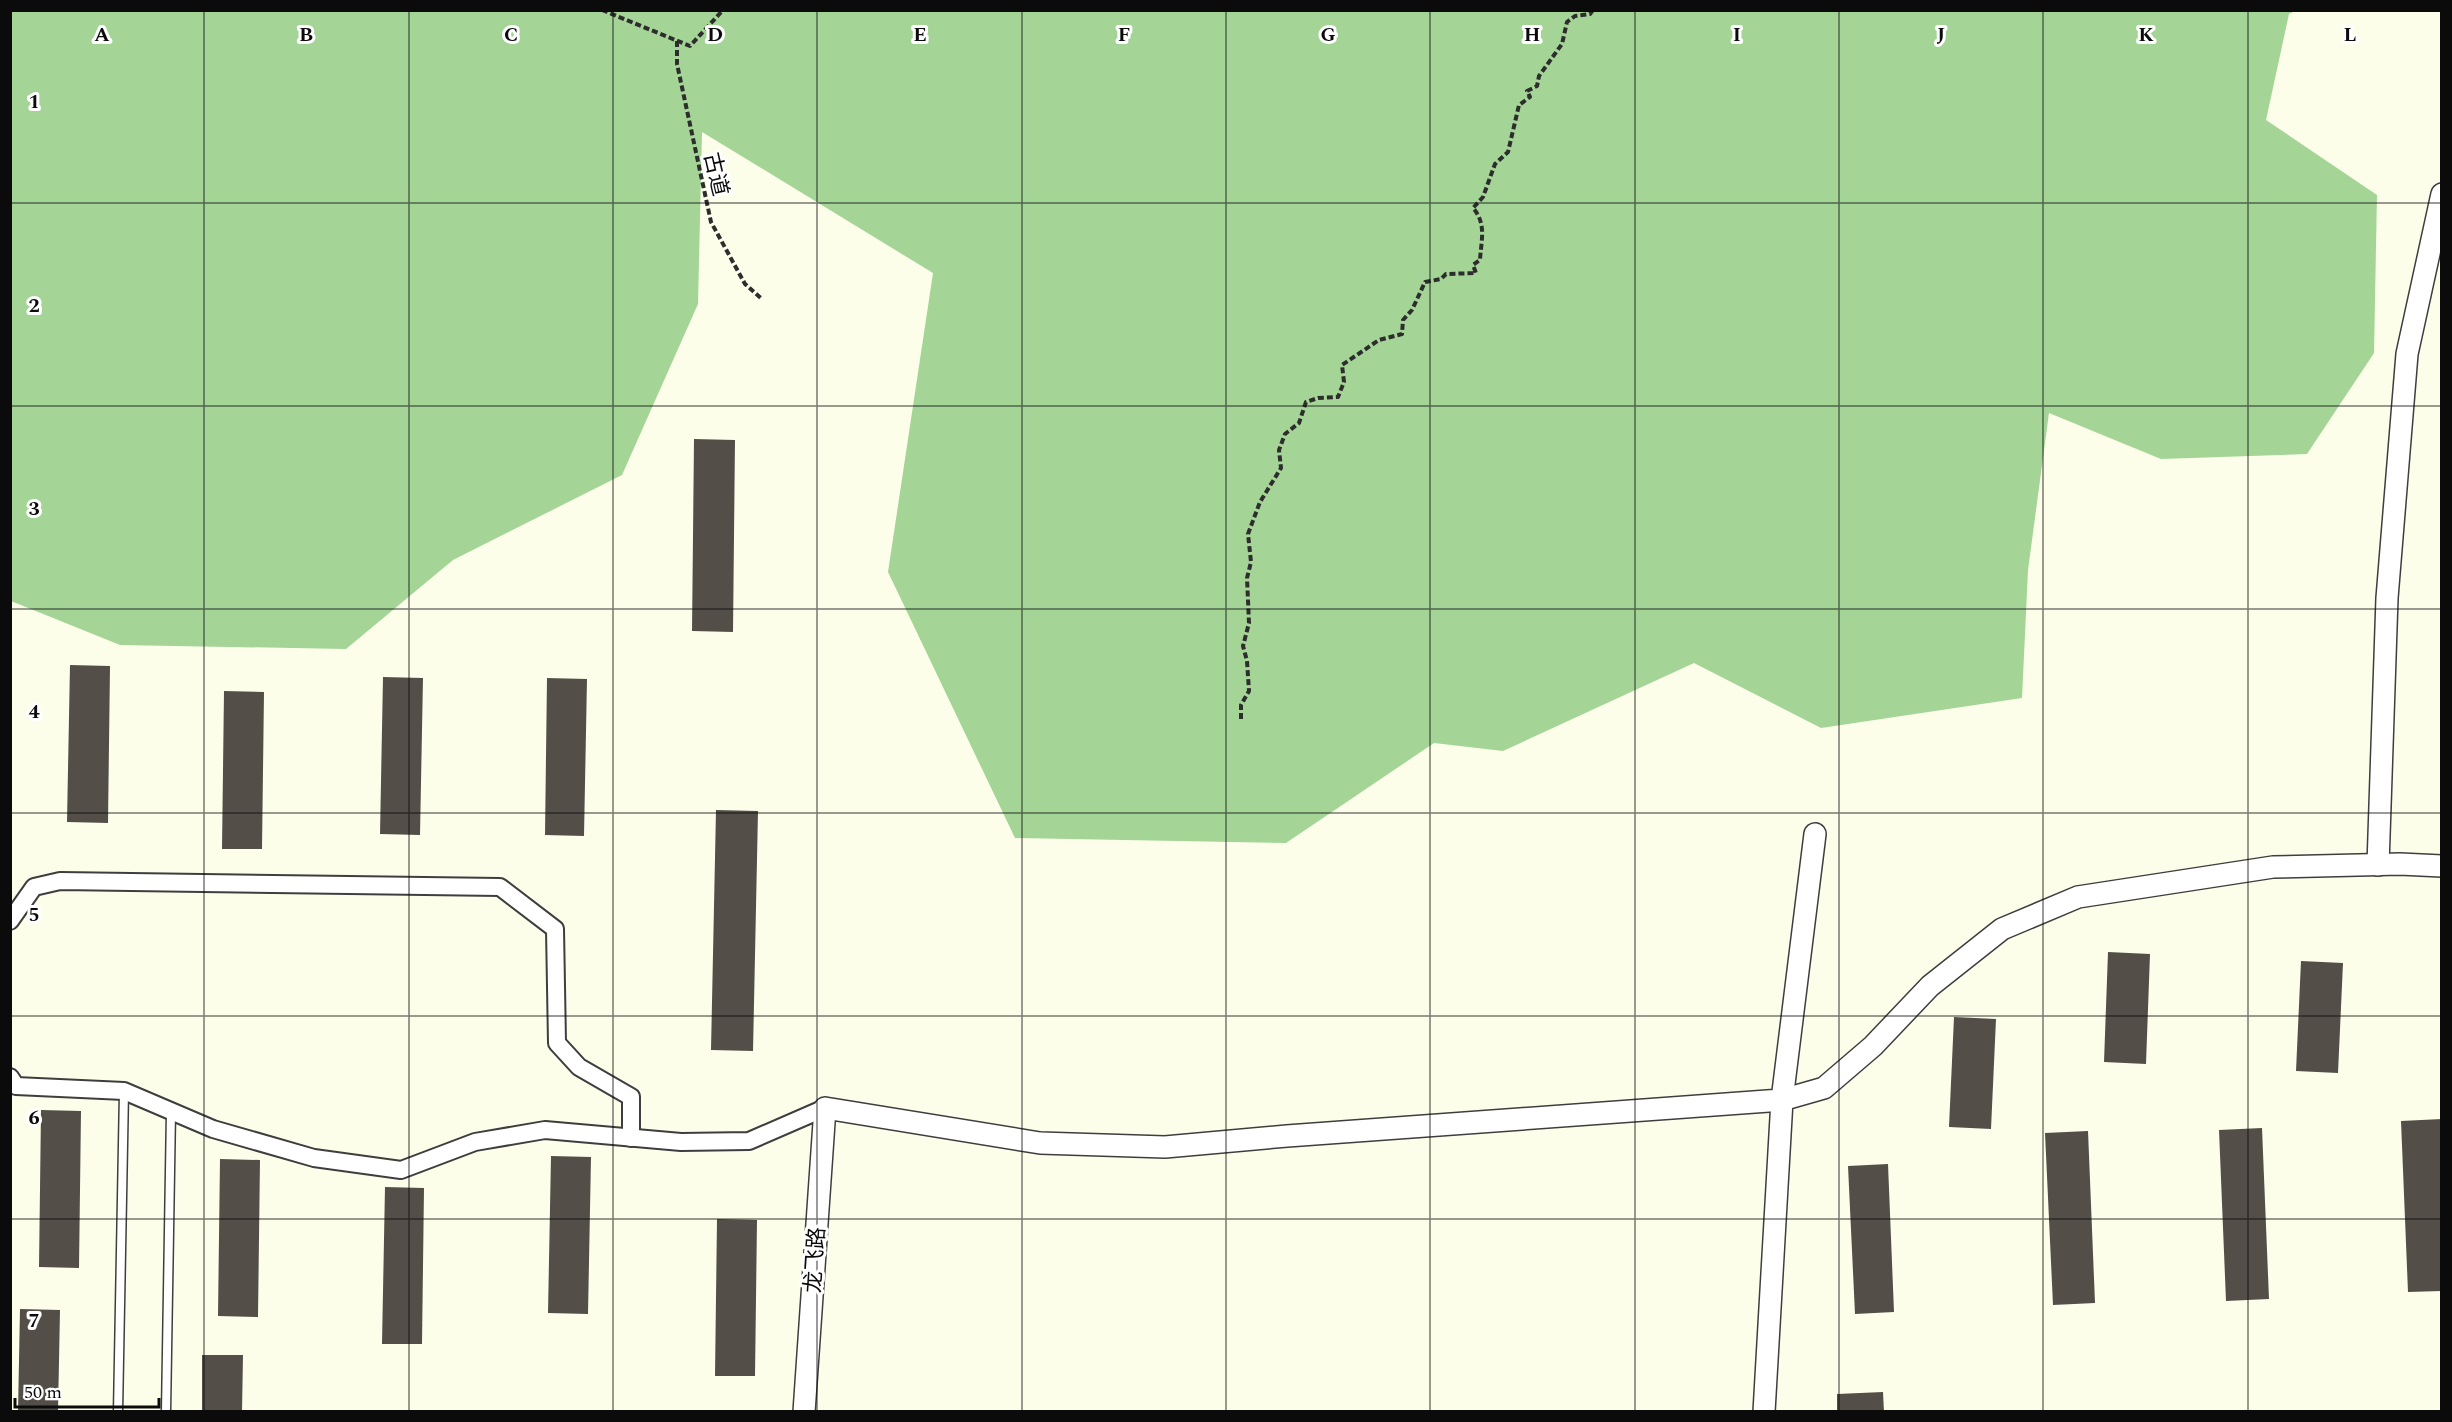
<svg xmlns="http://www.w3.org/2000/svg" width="2452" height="1422" viewBox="0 0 2452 1422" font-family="Spectral,'Noto Sans SC',serif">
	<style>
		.forest { fill: #a4d597 }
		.building { fill: #534f48 }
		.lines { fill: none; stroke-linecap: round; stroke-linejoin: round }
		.service-casing { stroke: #3e3e3e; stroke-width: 11 }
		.minor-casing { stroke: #3e3e3e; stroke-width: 20 }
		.tertiary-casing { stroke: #3e3e3e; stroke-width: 24 }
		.path { stroke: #2d2d2d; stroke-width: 4; stroke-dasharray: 6 3; stroke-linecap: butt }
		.service { stroke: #fff; stroke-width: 8 }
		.minor { stroke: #fff; stroke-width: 16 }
		.tertiary { stroke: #fff; stroke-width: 21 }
		.grid { fill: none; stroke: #0b0b0b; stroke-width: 1.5; stroke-opacity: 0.55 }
		.labels { text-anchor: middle; stroke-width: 6; stroke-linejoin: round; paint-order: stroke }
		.street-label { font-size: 22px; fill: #0b0b0b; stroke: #fff }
		.grid-label { font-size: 20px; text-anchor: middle; font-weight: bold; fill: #0b0b0b; stroke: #fff; stroke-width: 6; stroke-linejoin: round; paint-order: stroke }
	</style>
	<rect width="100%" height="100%" fill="#fdfeea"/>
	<path class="forest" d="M10,11H2295L2289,14L2266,120L2377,195L2374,353L2307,454L2161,459L2049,413L2028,570L2022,698L1821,728L1694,663L1503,751L1434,743L1286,843L1015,838L888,572L933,273L702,132L698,304L622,475L453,560L346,649L120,645L11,601Z"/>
	<g class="building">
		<path d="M694,439L735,440L733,632L692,631Z"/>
		<path d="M70,665L110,666L108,823L67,822Z"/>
		<path d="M383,677L423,678L420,835L380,834Z"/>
		<path d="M547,678L587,679L584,836L545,835Z"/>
		<path d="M224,691L264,692L262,849H222Z"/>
		<path d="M716,810L758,811L753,1051L711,1050Z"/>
		<path d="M2108,952L2150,954L2146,1064L2104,1062Z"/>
		<path d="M2301,961L2343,963L2338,1073L2296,1071Z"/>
		<path d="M1954,1017L1996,1019L1991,1129L1949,1127Z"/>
		<path d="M41,1110L81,1111L79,1268L39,1267Z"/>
		<path d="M2442,1119V1291L2408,1292L2401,1121Z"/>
		<path d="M2262,1128L2269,1299L2226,1301L2219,1130Z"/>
		<path d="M2088,1131L2095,1303L2053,1305L2045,1133Z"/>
		<path d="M551,1156L591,1157L588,1314L548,1313Z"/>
		<path d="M220,1159L260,1160L258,1317L218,1316Z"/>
		<path d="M1888,1164L1894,1312L1855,1314L1848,1166Z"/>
		<path d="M385,1187L424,1188L422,1344H382Z"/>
		<path d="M717,1219L757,1220L755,1376H715Z"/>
		<path d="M20,1309L60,1310L58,1412H18Z"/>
		<path d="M202,1355H243L242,1412H202Z"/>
		<path d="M1883,1392L1884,1412H1837V1394Z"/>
	</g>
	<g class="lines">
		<defs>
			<g id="service">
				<path d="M118,1412L124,1091"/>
				<path d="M166,1412L171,1111"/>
			</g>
			<g id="minor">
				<path d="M10,921L34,887L60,881L500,887L555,929L557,1043L579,1067L631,1097V1138"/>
				<path d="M10,1077L16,1086L124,1091L213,1129L314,1158L401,1170L475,1142L545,1130L681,1142L749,1141L825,1108"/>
			</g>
			<g id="tertiary">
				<path d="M2378,865L2387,598L2407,354L2442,194"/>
				<path d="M804,1412L825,1108L1040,1143L1165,1147L1287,1136L1782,1100L1815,834"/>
				<path d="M1764,1412L1782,1100L1824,1088L1873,1046L1930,986L2002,929L2078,897L2273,867L2400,864L2442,866"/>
			</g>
		</defs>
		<use href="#service" class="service-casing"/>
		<use href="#minor" class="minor-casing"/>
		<use href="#tertiary" class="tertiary-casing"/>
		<g class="path">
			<path d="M602,10L690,46L723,10"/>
			<path d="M677,41V64L711,222L745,284L762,299"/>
			<path d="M1241,719V705L1249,691L1247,661L1243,646L1249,623L1247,578L1251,562L1248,534L1260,502L1281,468L1279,450L1285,434L1299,423L1306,402L1318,398L1338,397L1344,382L1342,365L1379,340L1402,334L1403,320L1412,310L1425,282L1441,279L1446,274L1476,273L1473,265L1480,260C1481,241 1487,224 1473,208L1483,197L1495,164L1508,152L1519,105L1530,97L1527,91L1537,86L1539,76L1562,44L1567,22L1575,16L1590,14L1593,10"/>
		</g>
		<use href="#service" class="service"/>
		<use href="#minor" class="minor"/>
		<use href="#tertiary" class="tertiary"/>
	</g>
	<path class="grid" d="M204,10V1412M409,10V1412M613,10V1412M817,10V1412M1022,10V1412M1226,10V1412M1430,10V1412M1635,10V1412M1839,10V1412M2043,10V1412M2248,10V1412M10,203H2442M10,406H2442M10,609H2442M10,813H2442M10,1016H2442M10,1219H2442"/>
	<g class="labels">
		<g class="street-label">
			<text transform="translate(717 174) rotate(77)" y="8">古道</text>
			<text transform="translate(814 1260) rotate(-86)" y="8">龙飞路</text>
		</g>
	</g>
	<g class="grid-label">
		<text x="102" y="41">A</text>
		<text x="306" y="41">B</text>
		<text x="511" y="41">C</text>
		<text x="715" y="41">D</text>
		<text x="920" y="41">E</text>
		<text x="1124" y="41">F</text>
		<text x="1328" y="41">G</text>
		<text x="1532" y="41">H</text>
		<text x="1737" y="41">I</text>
		<text x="1941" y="41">J</text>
		<text x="2146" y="41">K</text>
		<text x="2350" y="41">L</text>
		<text x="34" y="108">1</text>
		<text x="34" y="312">2</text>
		<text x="34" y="515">3</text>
		<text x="34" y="718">4</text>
		<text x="34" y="921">5</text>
		<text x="34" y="1124">6</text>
		<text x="34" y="1327">7</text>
	</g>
	<rect width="2452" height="1422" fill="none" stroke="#0b0b0b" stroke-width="24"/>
	<path d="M15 1398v9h144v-9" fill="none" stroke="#0b0b0b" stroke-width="3"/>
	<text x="24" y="1398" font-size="18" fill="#0b0b0b" stroke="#ffffff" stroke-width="4.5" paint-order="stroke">50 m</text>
</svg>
